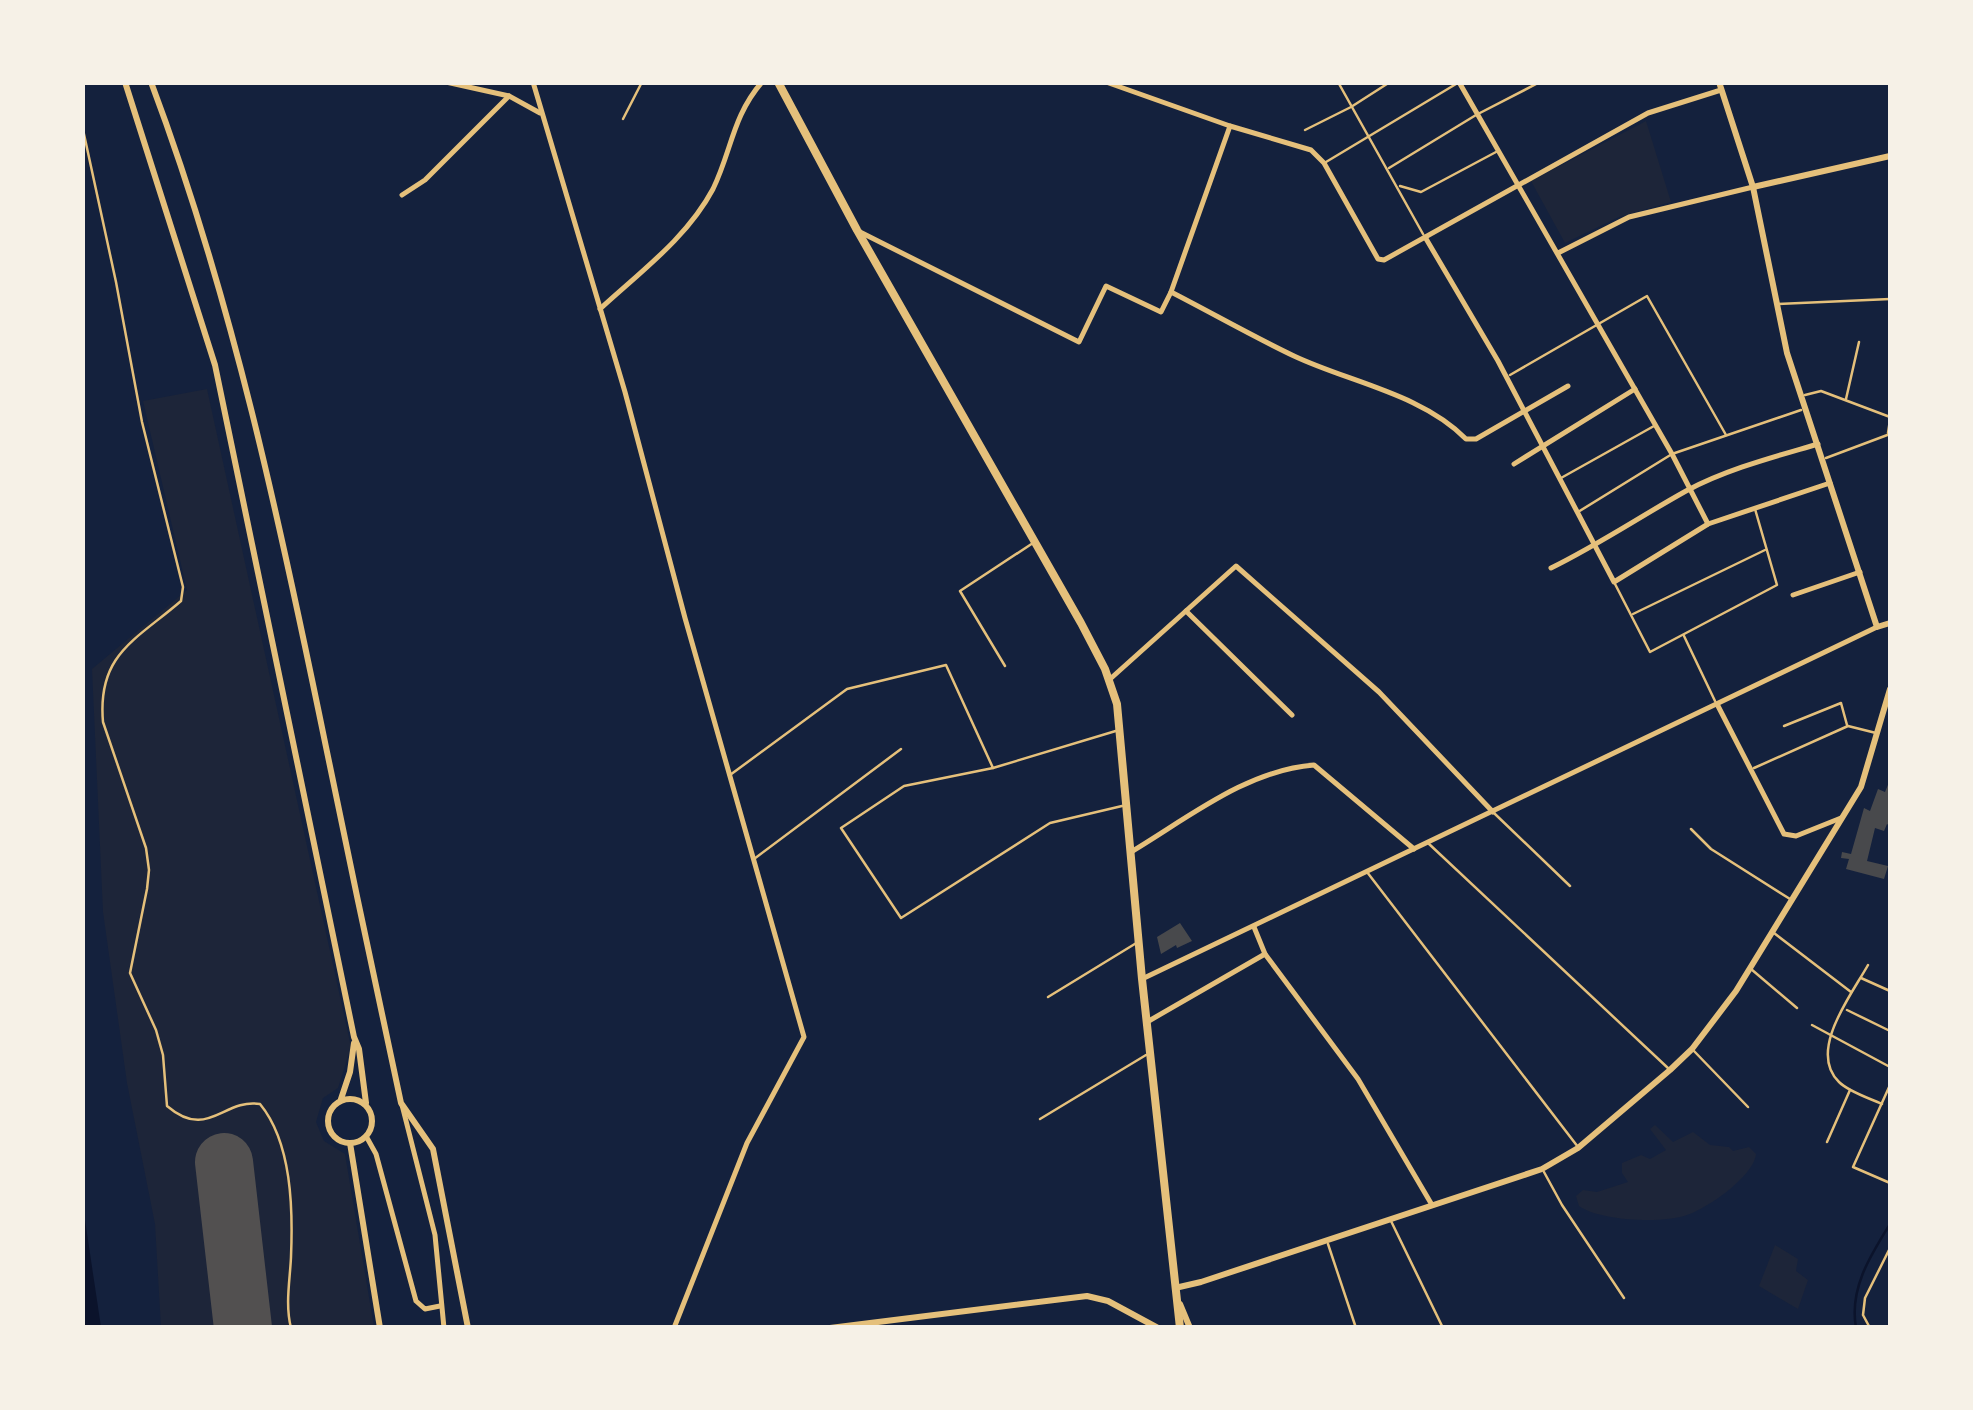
<svg xmlns="http://www.w3.org/2000/svg" width="1973" height="1410" viewBox="0 0 1973 1410" font-family="'Golos Text',sans-serif">
	<style>
		.green { fill: #1d2539 }
		.water { fill: #0b132b }
		.lines { fill: none; stroke-linecap: round; stroke-linejoin: round }
		.stream { stroke: #0b132b; stroke-width: 2.5 }
		.runway { stroke: #525050; stroke-width: 58 }
		.building { fill: #48494c }
		.path { stroke: #e5c07b; stroke-width: 2.5 }
		.service { stroke: #e5c07b; stroke-width: 2.5 }
		.minor { stroke: #e5c07b; stroke-width: 5 }
		.tertiary { stroke: #e5c07b; stroke-width: 6 }
		.secondary { stroke: #e5c07b; stroke-width: 8 }
	</style>
	<rect width="100%" height="100%" fill="#14213d"/>
	<g class="green">
		<path d="M1646,121L1671,202L1619,217L1565,243L1531,181Z"/>
		<path d="M207,389L351,1047L338,1088L323,1098L316,1122L324,1141L345,1154L374,1327H161L155,1224L127,1083L103,912L92,669L187,590L143,401Z"/>
		<path d="M1655,1125L1673,1142L1693,1132L1710,1145L1729,1147L1733,1151L1749,1147L1756,1154C1754,1176 1708,1208 1687,1215C1662,1224 1600,1221 1579,1206L1576,1196L1583,1190L1597,1192L1628,1182L1622,1173V1163L1641,1155L1650,1159L1666,1150L1650,1129Z"/>
		<path d="M1775,1245L1798,1259L1796,1271L1808,1280L1798,1309L1759,1286Z"/>
	</g>
	<path class="water" d="M82,1200L101,1327H83Z"/>
	<g class="lines">
		<path class="stream" d="M1856,1328C1849,1289 1870,1256 1890,1224"/>
		<path class="runway" d="M224,1162L243,1328"/>
	</g>
	<g class="building">
		<path d="M1890,780V826L1887,824L1884,831L1875,828L1867,861L1888,866L1884,879L1846,869L1849,859L1841,858L1842,852L1851,854L1864,808L1870,811L1878,789L1885,792Z"/>
		<path d="M1180,923L1192,941L1177,948L1176,945L1161,954L1157,937Z"/>
	</g>
	<g class="lines">
		<g class="path">
			<path d="M82,125L116,282L142,422L183,587L181,601C136,640 97,654 103,722L146,848L149,870L147,889L130,973L156,1030L163,1055L167,1106C208,1141 223,1098 260,1104C292,1143 293,1209 291,1257C290,1280 285,1304 291,1328"/>
			<path d="M1870,1328L1863,1315L1865,1298L1890,1248"/>
		</g>
		<g class="service">
			<path d="M1338,82L1423,234"/>
			<path d="M623,119L642,82"/>
			<path d="M1305,130L1351,107L1390,82"/>
			<path d="M1326,162L1456,84"/>
			<path d="M1389,168L1476,115L1540,82"/>
			<path d="M1400,186L1421,192L1496,152"/>
			<path d="M1778,304L1890,299"/>
			<path d="M1510,375L1647,296L1726,435"/>
			<path d="M1805,395L1821,391L1890,417"/>
			<path d="M1846,399L1859,342"/>
			<path d="M1888,433L1890,420"/>
			<path d="M1826,458L1890,434"/>
			<path d="M1561,478L1654,426"/>
			<path d="M1578,512L1672,454L1801,410"/>
			<path d="M1614,582L1650,652L1777,585L1755,509"/>
			<path d="M1633,614L1765,550"/>
			<path d="M1684,636L1715,701"/>
			<path d="M1005,666L960,591L1033,543"/>
			<path d="M1784,726L1841,703L1847,725"/>
			<path d="M993,768L904,786L841,828L901,918L1050,823L1122,806"/>
			<path d="M1754,768L1848,726L1876,733"/>
			<path d="M730,775L847,689L946,665L993,768L1119,730"/>
			<path d="M1495,814L1570,886"/>
			<path d="M1691,829L1711,849L1790,899"/>
			<path d="M1428,843L1669,1069"/>
			<path d="M754,859L901,749"/>
			<path d="M1367,872L1578,1147"/>
			<path d="M1774,933L1851,992"/>
			<path d="M1868,965C1852,994 1807,1051 1839,1082C1849,1092 1869,1098 1882,1104"/>
			<path d="M1751,969L1797,1008"/>
			<path d="M1861,978L1890,991"/>
			<path d="M1048,997L1138,942"/>
			<path d="M1847,1010L1890,1031"/>
			<path d="M1812,1025L1890,1067"/>
			<path d="M1693,1050L1748,1107"/>
			<path d="M1890,1085L1853,1167L1890,1183"/>
			<path d="M1040,1119L1146,1055"/>
			<path d="M1827,1142L1850,1090"/>
			<path d="M1544,1172L1562,1205L1624,1298"/>
			<path d="M1391,1221L1443,1328"/>
			<path d="M1328,1244L1356,1328"/>
		</g>
		<g class="minor">
			<path d="M393,82H420"/>
			<path d="M446,82L509,96L540,113"/>
			<path d="M533,82L625,392L685,618L804,1037L747,1143L674,1328"/>
			<path d="M1106,82L1230,126L1171,292C1212,313 1252,336 1294,356C1349,382 1422,394 1466,439H1476L1568,386"/>
			<path d="M1459,82L1672,454L1708,524"/>
			<path d="M1230,126L1311,150L1324,163L1378,259L1384,260L1648,113L1721,90"/>
			<path d="M402,195L425,180L509,96"/>
			<path d="M860,232L1079,342L1106,286L1161,312L1171,292"/>
			<path d="M1425,237L1498,361L1614,582L1708,524L1830,483"/>
			<path d="M1558,253L1629,217L1753,187"/>
			<path d="M600,309C640,272 687,238 713,189C732,150 732,117 762,82"/>
			<path d="M1514,464L1635,389"/>
			<path d="M1551,568C1598,545 1641,516 1686,491C1727,469 1774,457 1818,444"/>
			<path d="M1793,595L1860,572"/>
			<path d="M1186,611L1292,715"/>
			<path d="M1109,680L1236,566L1379,692L1493,812"/>
			<path d="M1717,704L1784,834L1796,836L1841,818"/>
			<path d="M1131,852C1188,818 1247,770 1314,765L1414,849"/>
			<path d="M1254,927L1265,954L1358,1079L1432,1205"/>
			<path d="M1142,979L1877,627"/>
			<path d="M1147,1022L1265,954"/>
			<path d="M402,1105L435,1235L444,1328"/>
			<path d="M366,1136L376,1154L416,1301L425,1309L440,1306"/>
		</g>
		<g class="tertiary">
			<path d="M125,82L215,365L354,1037L359,1049L366,1103"/>
			<path d="M151,82C232,297 280,523 326,747C350,866 376,984 401,1103L433,1149L468,1328"/>
			<path d="M1719,82L1753,187L1787,353L1877,627L1890,623"/>
			<path d="M1753,187L1890,156"/>
			<circle cx="350" cy="1121" r="22"/>
			<path d="M341,1099L350,1072L354,1043"/>
			<path d="M350,1143L380,1328"/>
			<path d="M1175,1288L1201,1282L1542,1169L1578,1148L1670,1070L1692,1049L1736,991L1861,787L1890,689"/>
			<path d="M1180,1304L1190,1328"/>
			<path d="M830,1328L1087,1296L1108,1301L1158,1328"/>
		</g>
		<path class="secondary" d="M778,82L857,230L1081,623L1105,669L1117,704L1142,979L1180,1328"/>
	</g>
	<rect width="1973" height="1410" fill="none" stroke="#f6f1e7" stroke-width="170"/>
</svg>
